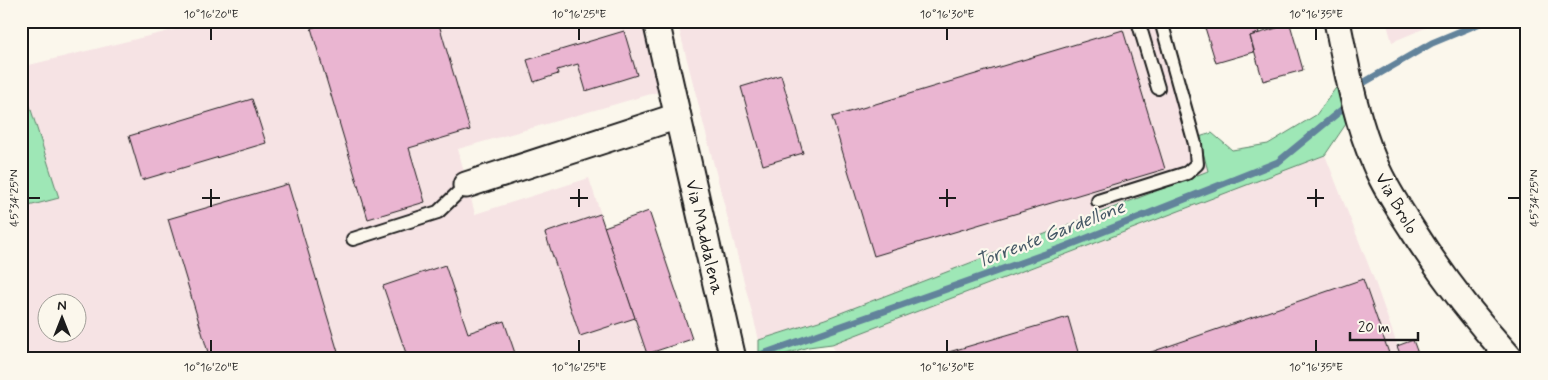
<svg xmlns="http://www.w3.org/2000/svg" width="1548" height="380" viewBox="0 0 1548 380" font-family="Mynerve,sans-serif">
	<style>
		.built { fill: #f6e3e4; fill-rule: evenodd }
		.green { fill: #9ee7b6; stroke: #5d8269 }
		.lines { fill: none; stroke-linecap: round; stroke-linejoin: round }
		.stream { stroke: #62839b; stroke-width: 7 }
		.building { fill: #eab5d1; stroke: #1c1c1c }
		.lane-casing { stroke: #1c1c1c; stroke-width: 16 }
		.street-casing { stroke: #1c1c1c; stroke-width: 29 }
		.lane { stroke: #fbf7ec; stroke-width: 12 }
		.street { stroke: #fbf7ec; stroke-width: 25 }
		.ticks { fill: none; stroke: #1c1c1c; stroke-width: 2 }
		.labels { text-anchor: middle; stroke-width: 4.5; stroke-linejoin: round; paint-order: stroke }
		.street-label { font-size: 18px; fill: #1c1c1c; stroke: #fbf7ec }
		.water-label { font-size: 19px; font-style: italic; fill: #455866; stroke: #fbf7ec }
		.neatline { fill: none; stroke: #1c1c1c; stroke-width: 2 }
		.ticks-label { font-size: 12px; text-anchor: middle; fill: #1c1c1c }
	</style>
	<rect width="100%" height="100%" fill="#fbf7ec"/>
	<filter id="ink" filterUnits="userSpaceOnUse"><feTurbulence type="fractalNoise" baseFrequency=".02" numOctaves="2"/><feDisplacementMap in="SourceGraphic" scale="10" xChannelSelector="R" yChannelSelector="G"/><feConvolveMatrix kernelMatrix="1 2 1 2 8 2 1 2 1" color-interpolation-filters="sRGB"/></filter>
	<g filter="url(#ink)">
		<g class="built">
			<path d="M210,21H642L658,92L458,149L475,214L589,178L648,359H21V208L59,198L26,94L21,95V67ZM48,302H78V332H48Z"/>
			<path d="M677,21H1167L1208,171L825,319L759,340Z"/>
			<path d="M1386,21H1442L1392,42Z"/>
			<path d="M1325,155L1374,279L1402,359H836L832,344Z"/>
		</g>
		<g class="green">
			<path d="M1338,85L1348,121L1325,155L832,344L808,347L771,359H759V340L825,319L1208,171L1199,137L1212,133L1232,150L1268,144L1316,115Z"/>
			<path d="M26,94L59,198L21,208V95Z"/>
		</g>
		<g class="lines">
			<g class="stream">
				<path d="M1363,83L1432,43L1485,21"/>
				<path d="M749,359L1062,248L1278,162L1345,107"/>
			</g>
		</g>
		<g class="building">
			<path d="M334,21H438L470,130L409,148L425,202L368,219L311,28Z"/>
			<path d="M1203,21H1256L1259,33L1250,36L1254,52L1216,63Z"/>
			<path d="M1290,24L1303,70L1263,81L1250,36Z"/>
			<path d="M1123,30L1165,169L874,256L832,117Z"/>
			<path d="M624,31L637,75L586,91L578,64L557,70L558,74L534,82L527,60Z"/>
			<path d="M781,75L803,153L763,165L741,87Z"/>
			<path d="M252,99L266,143L142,180L129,136Z"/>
			<path d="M288,184L340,359H210L168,219Z"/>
			<path d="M649,211L692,339L647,354L604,227Z"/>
			<path d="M600,214L635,318L580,336L545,233Z"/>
			<path d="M445,265L468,333L504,321L517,359H408L383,286Z"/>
			<path d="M1363,279L1391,359H1131Z"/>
			<path d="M1068,317L1080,359H925Z"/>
			<path d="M1413,340L1420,359H1402L1397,346Z"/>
		</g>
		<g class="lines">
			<defs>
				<g id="lane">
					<path d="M1138,21L1158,88"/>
					<path d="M1098,201L1187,173L1197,164L1195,144L1161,21"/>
					<path d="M353,239L438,212L466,185"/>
				</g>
				<g id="street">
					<path d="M656,21L733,359"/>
					<path d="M1337,21C1347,69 1355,118 1375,164C1384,186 1399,209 1412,229C1441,275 1474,318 1511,359"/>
					<path d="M466,185L678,116"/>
				</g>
			</defs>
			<use href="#lane" class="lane-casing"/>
			<use href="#street" class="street-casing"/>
			<use href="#lane" class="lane"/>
			<use href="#street" class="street"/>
		</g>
	</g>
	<path class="ticks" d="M211,28V40M579,28V40M947,28V40M1316,28V40M211,189V207M579,189V207M947,189V207M1316,189V207M28,198H40M202,198H220M570,198H588M939,198H956M1307,198H1324M1508,198H1520M211,340V352M579,340V352M947,340V352M1316,340V352"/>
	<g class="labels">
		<g class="street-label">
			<text transform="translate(1397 203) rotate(60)" y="6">Via Brolo</text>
			<text transform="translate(705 237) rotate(77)" y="6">Via Maddalena</text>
		</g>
		<g class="water-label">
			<text transform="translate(1050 233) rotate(-21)" y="7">Torrente Gardellone</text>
		</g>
	</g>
	<rect width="1548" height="380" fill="none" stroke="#fbf7ec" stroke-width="55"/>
	<g transform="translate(62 318)"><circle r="24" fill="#fbf7ec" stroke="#a29f99"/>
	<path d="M0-4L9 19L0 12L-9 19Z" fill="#1c1c1c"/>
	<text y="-8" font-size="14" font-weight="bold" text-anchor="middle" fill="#1c1c1c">N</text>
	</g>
	<path d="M1350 332v8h68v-8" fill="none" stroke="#1c1c1c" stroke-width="2.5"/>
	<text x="1358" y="332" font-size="15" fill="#1c1c1c" stroke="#fbf7ec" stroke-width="4" paint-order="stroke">20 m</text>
	<rect x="28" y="28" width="1492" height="324" class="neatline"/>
	<g class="ticks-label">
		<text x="211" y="18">10°16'20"E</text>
		<text x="579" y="18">10°16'25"E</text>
		<text x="947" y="18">10°16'30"E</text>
		<text x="1316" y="18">10°16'35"E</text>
		<text transform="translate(14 198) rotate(-90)" y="4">45°34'25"N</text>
		<text transform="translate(1534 198) rotate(-90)" y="4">45°34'25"N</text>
		<text x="211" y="371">10°16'20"E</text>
		<text x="579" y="371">10°16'25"E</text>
		<text x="947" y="371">10°16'30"E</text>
		<text x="1316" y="371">10°16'35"E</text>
	</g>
</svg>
